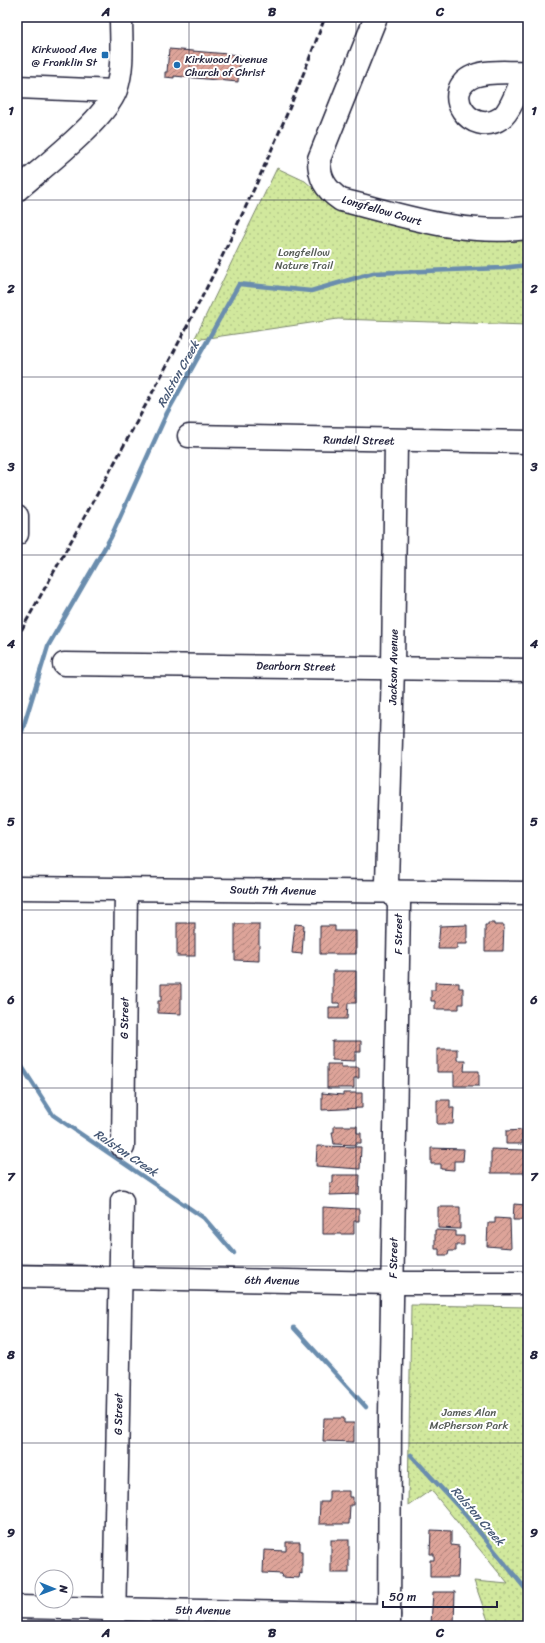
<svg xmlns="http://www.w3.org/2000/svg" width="545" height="1643" viewBox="0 0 545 1643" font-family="Sriracha,sans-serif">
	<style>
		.grass { fill: url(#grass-dots); stroke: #7a856c }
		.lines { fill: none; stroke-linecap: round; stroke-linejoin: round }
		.stream { stroke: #6b8dae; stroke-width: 4.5 }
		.building { fill: url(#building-hatch); stroke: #22223b }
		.minor-casing { stroke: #22223b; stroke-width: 25 }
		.major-casing { stroke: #22223b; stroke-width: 25 }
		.minor { stroke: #fff; stroke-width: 22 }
		.major { stroke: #fff; stroke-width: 22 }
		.rail { stroke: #22223b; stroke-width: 3; stroke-dasharray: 6 3; stroke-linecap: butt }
		.grid { fill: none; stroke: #22223b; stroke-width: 1; stroke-opacity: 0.55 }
		.poi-dot { fill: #1f6fb2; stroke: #fff; stroke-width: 1.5 }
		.labels { text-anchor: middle; stroke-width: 4; stroke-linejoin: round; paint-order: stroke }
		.poi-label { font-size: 11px; fill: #22223b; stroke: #fff; text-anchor: end }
		.street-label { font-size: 11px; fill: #22223b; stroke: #fff }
		.park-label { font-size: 11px; fill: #575d58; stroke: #fff }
		.water-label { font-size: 12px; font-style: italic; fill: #465875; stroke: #fff }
		.neatline { fill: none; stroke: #22223b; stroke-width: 1.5 }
		.grid-label { font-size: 13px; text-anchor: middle; font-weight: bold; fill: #22223b }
	</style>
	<defs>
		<pattern id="grass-dots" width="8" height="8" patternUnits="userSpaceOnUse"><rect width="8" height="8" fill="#d1e89d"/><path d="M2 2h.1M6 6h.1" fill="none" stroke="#b3c788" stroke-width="1.8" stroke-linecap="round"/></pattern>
		<pattern id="building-hatch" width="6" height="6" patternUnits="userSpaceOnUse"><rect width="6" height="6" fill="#dda499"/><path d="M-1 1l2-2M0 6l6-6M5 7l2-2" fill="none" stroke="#b3857e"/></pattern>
	</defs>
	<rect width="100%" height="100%" fill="#fff"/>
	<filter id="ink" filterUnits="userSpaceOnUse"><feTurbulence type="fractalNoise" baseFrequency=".025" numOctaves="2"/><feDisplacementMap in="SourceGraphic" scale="8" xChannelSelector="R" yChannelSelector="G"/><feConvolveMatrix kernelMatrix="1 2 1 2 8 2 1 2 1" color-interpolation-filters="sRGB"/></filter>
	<g filter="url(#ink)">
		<g class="grass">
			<path d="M277,168L305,181L321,195L528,235V325L338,319L194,340Z"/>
			<path d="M411,1305L528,1307V1626H490L474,1581L508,1584L431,1490L408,1506Z"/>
		</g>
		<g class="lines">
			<g class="stream">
				<path d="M17,740L22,731L48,646L111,537L167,413L239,284L311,291L373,273L502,268L528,265"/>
				<path d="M17,1059L53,1115L204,1218L234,1253"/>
				<path d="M294,1328L366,1407"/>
				<path d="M411,1455L464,1513L528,1592"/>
			</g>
		</g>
		<g class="building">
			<path d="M169,49L240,55L238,82L174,76V78L165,77V72H167Z"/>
			<rect x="177" y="923" width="18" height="33"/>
			<path d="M488,923H494V925H504L503,951H485V925H488Z"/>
			<path d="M235,924H259V961L235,960Z"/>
			<path d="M295,924L304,925L302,954L292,953Z"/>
			<path d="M467,925V944H457V949H438L440,926Z"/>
			<path d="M320,926H335V931H356V954H320Z"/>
			<path d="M333,971H356V1003H348L347,1019H329V1007H340V1003H333Z"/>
			<path d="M435,982L459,983V988H463V1004H459V1009H435V1001H431V990H435Z"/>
			<path d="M161,984H181V1014L158,1013V1001H161Z"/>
			<path d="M332,1041H361V1052H355V1061L332,1060Z"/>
			<path d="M437,1049H457V1060H465L464,1071H479V1086H454V1072H437Z"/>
			<path d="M327,1064H341V1067H359V1078H354V1088H327Z"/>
			<path d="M322,1093L343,1095V1093H362V1108L322,1110Z"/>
			<path d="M437,1100H450V1108H454L453,1124H437Z"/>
			<path d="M334,1126H357V1133H361V1143H356V1145L334,1144L332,1132H334Z"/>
			<path d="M522,1130V1144H506V1131Z"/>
			<path d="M317,1146L361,1147L360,1169L316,1166Z"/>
			<path d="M431,1148L464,1149L463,1161H454V1170L441,1169V1164H431Z"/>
			<path d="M491,1149L525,1150L524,1173H491Z"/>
			<path d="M333,1175H360L359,1194L330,1195V1183H333Z"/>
			<path d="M514,1204L526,1205L525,1220H513Z"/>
			<path d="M323,1207L359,1209V1221H354V1234H323Z"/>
			<path d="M438,1207H460V1229L438,1228Z"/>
			<path d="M495,1218L510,1219L511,1248L487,1246L488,1223H495Z"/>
			<path d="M435,1230L456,1231V1236H464V1245H456V1251H449L448,1255H439V1249H435Z"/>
			<path d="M324,1418H344V1423H354V1442L323,1441Z"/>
			<path d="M329,1491H349V1497H353V1505H350L349,1524H319L320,1502H329Z"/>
			<path d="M431,1530L451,1531V1545L459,1546L458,1577H430V1560H434V1554H430Z"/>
			<rect x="331" y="1540" width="18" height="33"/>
			<path d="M286,1542H300V1551H302V1574L300,1573L299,1578L281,1577L282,1574L263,1573L264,1550L286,1551Z"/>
			<path d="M433,1592H455L454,1625L431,1624Z"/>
		</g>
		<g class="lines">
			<defs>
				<g id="minor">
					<path d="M376,17L319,159C319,178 325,189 341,200C406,216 460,236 528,228"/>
					<path d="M525,72C520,84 511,111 501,118C471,139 438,91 474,76C489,70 509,73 525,72H528"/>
					<path d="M17,87L115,91"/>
					<path d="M189,436L528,442"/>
					<path d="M17,516V534"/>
					<path d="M64,664L528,670"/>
					<path d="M17,888L528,893"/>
					<path d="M123,1147L126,889"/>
					<path d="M17,1276L393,1283H528"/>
					<path d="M17,1607L389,1615"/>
					<path d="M114,1626L122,1201"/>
					<path d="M389,1626L390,1415L399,904L387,883L393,667L396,441"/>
				</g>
				<path id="major" d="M17,190C42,168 105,120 116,90C124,67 121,41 121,17"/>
			</defs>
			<use href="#minor" class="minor-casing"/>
			<use href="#major" class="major-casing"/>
			<use href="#minor" class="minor"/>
			<use href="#major" class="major"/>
			<path class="rail" d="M17,638C130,435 245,236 325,17"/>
		</g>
	</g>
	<path class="grid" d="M189,17V1626M356,17V1626M17,200H528M17,377H528M17,555H528M17,733H528M17,910H528M17,1088H528M17,1266H528M17,1443H528"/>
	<g class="poi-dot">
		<rect x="101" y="51" width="8" height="8" rx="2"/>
		<circle cx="177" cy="65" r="4"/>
	</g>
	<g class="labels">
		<g class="poi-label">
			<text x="97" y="53">Kirkwood Ave<tspan x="97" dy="13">@ Franklin St</tspan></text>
			<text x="185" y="63" text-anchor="start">Kirkwood Avenue<tspan x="185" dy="13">Church of Christ</tspan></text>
		</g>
		<g class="street-label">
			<text transform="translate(382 210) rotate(16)" y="4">Longfellow Court</text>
			<text transform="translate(359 440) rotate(1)" y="4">Rundell Street</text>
			<text transform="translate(296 666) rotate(1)" y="4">Dearborn Street</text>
			<text transform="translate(393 667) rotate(-89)" y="4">Jackson Avenue</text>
			<text transform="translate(273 890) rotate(1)" y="4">South 7th Avenue</text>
			<text transform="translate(398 934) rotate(-90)" y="4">F Street</text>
			<text transform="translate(124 1018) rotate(-89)" y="4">G Street</text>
			<text transform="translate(393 1258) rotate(-89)" y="4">F Street</text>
			<text transform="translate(272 1280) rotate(1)" y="4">6th Avenue</text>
			<text transform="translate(118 1414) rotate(-89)" y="4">G Street</text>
			<text transform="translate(203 1610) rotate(1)" y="4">5th Avenue</text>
		</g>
		<g class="park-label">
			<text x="304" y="256">Longfellow<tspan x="304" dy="13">Nature Trail</tspan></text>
			<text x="469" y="1416">James Alan<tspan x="469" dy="13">McPherson Park</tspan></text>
		</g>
		<g class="water-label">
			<text transform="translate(178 374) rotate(-61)" y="4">Ralston Creek</text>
			<text transform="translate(126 1153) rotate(34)" y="4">Ralston Creek</text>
			<text transform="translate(478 1516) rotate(49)" y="4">Ralston Creek</text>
		</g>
	</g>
	<rect width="545" height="1643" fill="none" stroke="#fff" stroke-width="44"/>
	<g transform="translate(54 1589) rotate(91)"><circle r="19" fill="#ffffff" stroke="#a7a7b1"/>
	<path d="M0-3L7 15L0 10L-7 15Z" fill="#1f6fb2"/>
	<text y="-6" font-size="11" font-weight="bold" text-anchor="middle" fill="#22223b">N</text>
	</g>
	<path d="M383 1601v6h114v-6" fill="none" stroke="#22223b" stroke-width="2"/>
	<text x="389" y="1601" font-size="12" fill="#22223b" stroke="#ffffff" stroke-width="3" paint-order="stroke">50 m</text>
	<rect x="22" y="22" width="501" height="1599" class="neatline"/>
	<g class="grid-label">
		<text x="106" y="16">A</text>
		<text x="272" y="16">B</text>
		<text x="440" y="16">C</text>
		<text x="11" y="115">1</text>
		<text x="534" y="115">1</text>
		<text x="11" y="293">2</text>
		<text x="534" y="293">2</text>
		<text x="11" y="471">3</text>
		<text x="534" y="471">3</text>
		<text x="11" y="648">4</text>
		<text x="534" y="648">4</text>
		<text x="11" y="826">5</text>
		<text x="534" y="826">5</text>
		<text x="11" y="1004">6</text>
		<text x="534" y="1004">6</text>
		<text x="11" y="1181">7</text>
		<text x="534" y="1181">7</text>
		<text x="11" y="1359">8</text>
		<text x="534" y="1359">8</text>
		<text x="11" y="1537">9</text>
		<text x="534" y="1537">9</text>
		<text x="106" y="1637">A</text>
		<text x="272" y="1637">B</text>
		<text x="440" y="1637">C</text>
	</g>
</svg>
